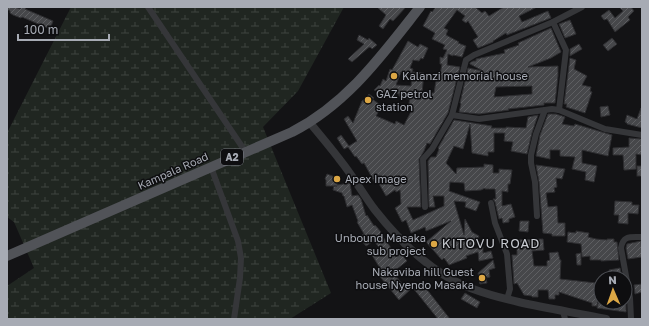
<svg xmlns="http://www.w3.org/2000/svg" width="649" height="326" viewBox="0 0 649 326" font-family="'Golos Text',sans-serif">
	<style>
		.wetland { fill: url(#wetland-marsh) }
		.building { fill: url(#building-hatch); stroke: #2e2e31; fill-rule: evenodd }
		.lines { fill: none; stroke-linecap: round; stroke-linejoin: round }
		.minor { stroke: #353639; stroke-width: 6 }
		.tertiary { stroke: #353639; stroke-width: 8 }
		.primary { stroke: #515358; stroke-width: 10 }
		.poi-dot { fill: #dca745; stroke: #0e0e10; stroke-width: 1.5 }
		.labels { text-anchor: middle; stroke-width: 3; stroke-linejoin: round; paint-order: stroke }
		.shield { fill: #0e0e10; stroke: #797c83; stroke-width: 1 }
		.shield-label { font-size: 10px; font-weight: bold; fill: #a7abb4 }
		.poi-label { font-size: 11px; fill: #a7abb4; stroke: #0e0e10; text-anchor: start }
		.street-label { font-size: 11px; fill: #a7abb4; stroke: #0e0e10 }
		.quarter-label { font-size: 13px; letter-spacing: 1px; fill: #c7cad0; stroke: #0e0e10 }
	</style>
	<defs>
		<pattern id="wetland-marsh" width="20" height="14" patternUnits="userSpaceOnUse"><rect width="20" height="14" fill="#202621"/><path d="M1 5h8M5 5V1M11 12h8M15 12V8" fill="none" stroke="#3e433f"/></pattern>
		<pattern id="building-hatch" width="6" height="6" patternUnits="userSpaceOnUse"><rect width="6" height="6" fill="#46474a"/><path d="M-1 1l2-2M0 6l6-6M5 7l2-2" fill="none" stroke="#5e5f62"/></pattern>
	</defs>
	<rect width="100%" height="100%" fill="#131315"/>
	<path class="wetland" d="M71,7H344L298,91L263,127L331,293L290,319H7V286L34,268L14,222L7,217V133Z"/>
	<g class="building">
		<path d="M7,7H15L20,9L21,7H27L25,9L53,21L50,29L22,17L21,18L13,15L10,13V11L7,9Z"/>
		<path d="M377,7H406L393,21L390,19L383,29L379,26L386,15Z"/>
		<path d="M436,7H475L482,13L485,11L489,16L504,7H537L519,16L522,22L548,11L551,18L507,35L506,33L493,41V42L478,48L473,40L478,37L468,21L466,23L462,20L465,16L457,10L444,28L448,30L446,35L459,42L458,43L466,46L462,57L453,55V56L448,54L447,65L460,67L448,113L430,144L427,143L424,151L419,159L421,207H407L413,220L444,206V196H433L435,207H429L428,161L431,157H436L439,149L438,148L454,120L492,126L491,128H506V127L526,128L528,117L538,115L532,133L527,154L511,151L513,142L504,141L505,133H494V152H488V156L472,153L470,124L463,149L454,146L446,163L456,174L457,168L484,167V164L493,165V173H499V169L512,170L510,184H508V192L502,191V206L511,204L515,217L509,219V222L503,223L502,218L499,219L495,202L493,199H496L495,189H485V188L481,190L465,191L464,183L450,182L449,191L480,202L476,211L465,207L466,202L454,201L464,235L465,219L472,232L479,236L473,249L483,247V253L491,251L493,258L479,261L478,252L466,256L467,258L449,265L444,258L442,260L426,242L451,221L426,231L425,227L411,233L406,220L402,222L395,208L401,204L400,190L396,192L395,190L386,196L378,182L375,183L364,163L362,164L356,156L355,157L348,147L344,149L337,138L341,135L349,146L357,141L344,119L348,116L353,123L362,101L369,94L374,98L372,99L382,106L376,116L395,124L396,121L404,125L413,108L408,107L410,99L401,98L402,97L399,96V94L389,90L386,96L374,90L379,85L380,86L383,79L386,81L390,69L392,70L408,41L418,47L420,44L428,48L423,59L421,58L419,61L413,60L410,68L413,69L412,72L424,73L422,93H434L437,75H440L442,64H440V57L443,58L447,50L443,49L445,45L432,39L435,33L423,26L431,11L432,12ZM401,72L412,76L411,86L396,85Z"/>
		<path d="M619,7H631L634,11L628,17L630,20L615,32L607,19L604,20L601,16L609,10L615,18L623,11Z"/>
		<path d="M570,20L576,34L565,38L559,24Z"/>
		<path d="M551,28L561,52L551,58L528,67L558,66V76L555,103H544V105L508,109L509,110L479,114L459,112L461,104L460,103L468,68L483,71L470,64V63L473,61H476V59L505,53L504,50L519,45L518,43ZM532,86V94L494,97L496,87Z"/>
		<path d="M359,35L368,40L369,38L377,45L372,49L370,47L368,48L352,62L348,59L364,44L357,40Z"/>
		<path d="M612,38L617,44L608,51L603,45Z"/>
		<path d="M579,44L582,49L570,56V49Z"/>
		<path d="M570,58L576,60L574,69L587,76L582,85L591,87L590,91L592,92L585,113L566,107L567,104H564Z"/>
		<path d="M608,106L610,115L601,117L600,107Z"/>
		<path d="M641,108L642,128L627,124V123L625,122L627,115L637,119Z"/>
		<path d="M548,114H556L565,117L562,124L574,126L575,124L612,135L608,156L582,150V163L597,166L594,182L585,180L586,172L572,169L575,157L560,156V150H550V159L536,156L540,135Z"/>
		<path d="M629,138L642,139V155L636,154V169L626,170H624L623,155H613V148L629,147Z"/>
		<path d="M536,165L565,169L562,179L556,178L557,187L554,188L555,192L546,193L548,207L557,206L558,223H565V236H552V234L543,233L539,182Z"/>
		<rect x="637" y="166" width="5" height="10"/>
		<path d="M327,174L340,179L337,185L350,183L352,196L358,195L361,199L366,216L367,215L374,226L375,225L381,232L380,233L389,245L396,257L401,253L407,261L393,272L403,285L406,282L412,288L399,300L377,273L381,270L372,255L381,250L374,241L366,246L359,237L364,234L357,222L358,221L352,205L347,207L344,196H343L342,193L333,190L334,186H337H326V180L325,179Z"/>
		<path d="M615,201L632,202V205H639L638,214L628,213V224L618,223L619,215H614Z"/>
		<path d="M520,221H529L528,232L519,231Z"/>
		<path d="M576,231L589,233L588,237L596,239L607,240V239H614V242H617L619,260L601,261V260H590V256L582,257L581,244L567,242L568,232L576,233Z"/>
		<path d="M543,239L544,250L532,251L534,266H547V261L550,260L549,253L558,252L560,260H561L560,279L596,283V290H599L597,306H592V303L559,292V295H555V299H549L548,290H538V297H532V296L524,295L517,283L514,284L512,255H517V240Z"/>
		<path d="M641,241L642,257L628,259L626,248L627,244Z"/>
		<path d="M581,253V265H577L576,254Z"/>
		<path d="M493,260L495,268L489,270L490,277L486,278L487,283L480,284L478,273Z"/>
		<path d="M620,268L622,278H610L609,270Z"/>
		<path d="M421,282L450,319H438L413,288Z"/>
		<path d="M642,284V292L635,294L634,285Z"/>
		<path d="M465,293L480,302L477,308L461,299Z"/>
		<path d="M608,302H626V312L597,308L598,303L609,304Z"/>
	</g>
	<g class="lines">
		<g class="minor">
			<path d="M148,7L245,151"/>
			<path d="M553,22L566,50L559,110"/>
			<path d="M452,115L479,119L552,109L559,110L605,129L642,135"/>
			<path d="M211,167L238,241L241,258L240,278L234,319"/>
			<path d="M491,203L495,223L507,254L510,289L507,299"/>
			<path d="M425,207L423,159L432,149L452,115L466,60L474,55L553,22L582,7"/>
			<path d="M537,216L535,182L531,163V155L536,134L545,110"/>
			<path d="M563,311L565,319"/>
			<path d="M631,319L630,298L621,248C623,235 631,237 642,237"/>
		</g>
		<path class="tertiary" d="M310,123C320,135 331,148 340,160C353,176 363,194 375,210C401,243 433,275 473,289C514,304 563,310 606,319"/>
		<path class="primary" d="M7,256L292,132C348,103 382,55 420,7"/>
	</g>
	<g class="poi-dot">
		<circle cx="394" cy="76" r="4"/>
		<circle cx="368" cy="100" r="4"/>
		<circle cx="337" cy="179" r="4"/>
		<circle cx="434" cy="244" r="4"/>
		<circle cx="482" cy="278" r="4"/>
	</g>
	<g class="labels">
		<rect class="shield" x="221" y="149" width="22" height="16" rx="3"/>
		<g class="shield-label">
			<text x="232" y="161">A2</text>
		</g>
		<g class="poi-label">
			<text x="402" y="80">Kalanzi memorial house</text>
			<text x="376" y="98">GAZ petrol<tspan x="376" dy="13">station</tspan></text>
			<text x="345" y="183">Apex Image</text>
			<text x="426" y="242" text-anchor="end">Unbound Masaka<tspan x="426" dy="13">sub project</tspan></text>
			<text x="474" y="276" text-anchor="end">Nakaviba hill Guest<tspan x="474" dy="13">house Nyendo Masaka</tspan></text>
		</g>
		<g class="street-label">
			<text transform="translate(173 171) rotate(-24)" y="4">Kampala Road</text>
		</g>
		<g class="quarter-label">
			<text x="491" y="248">KITOVU ROAD</text>
		</g>
	</g>
	<rect width="649" height="326" fill="none" stroke="#a7abb4" stroke-width="16"/>
	<g transform="translate(613 290) rotate(358)"><circle r="19" fill="#0e0e10" stroke="#4b4d52"/>
	<path d="M0-3L7 15L0 10L-7 15Z" fill="#dca745"/>
	<text y="-6" font-size="11" font-weight="bold" text-anchor="middle" fill="#a7abb4">N</text>
	</g>
	<path d="M18 34v6h91v-6" fill="none" stroke="#a7abb4" stroke-width="2"/>
	<text x="24" y="34" font-size="12" fill="#a7abb4" stroke="#0e0e10" stroke-width="3" paint-order="stroke">100 m</text>
</svg>
